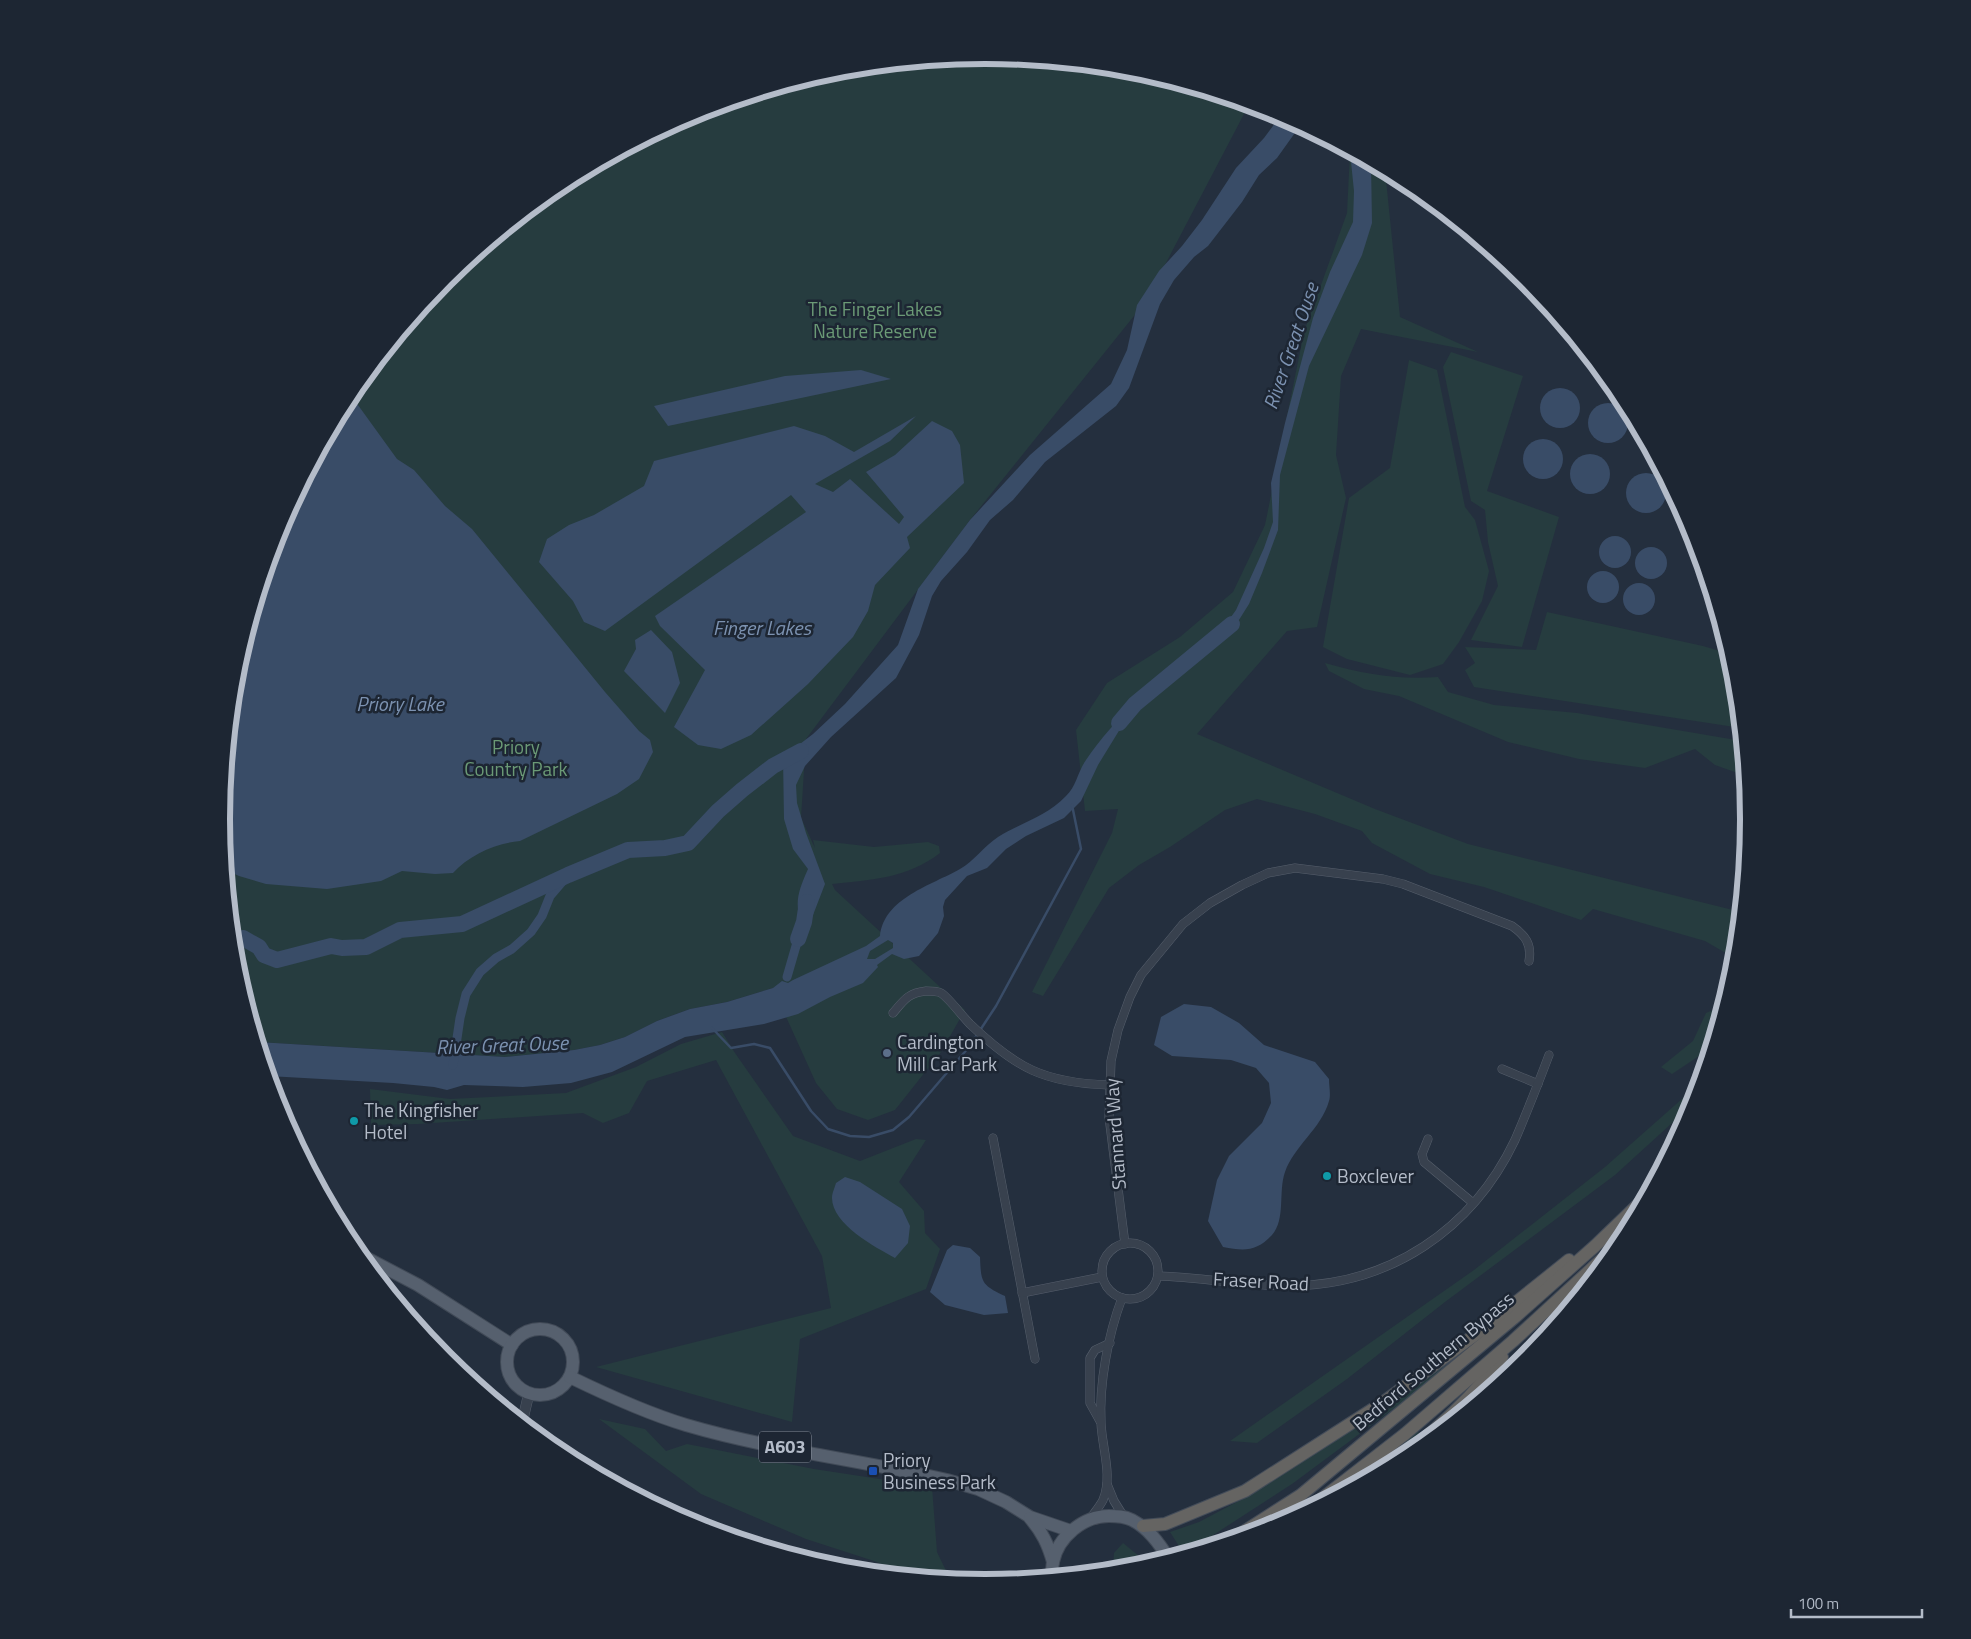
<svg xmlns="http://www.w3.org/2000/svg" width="1971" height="1639" viewBox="0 0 1971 1639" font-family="'Titillium Web',sans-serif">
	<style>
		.green { fill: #263c3f }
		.water { fill: #394c67; fill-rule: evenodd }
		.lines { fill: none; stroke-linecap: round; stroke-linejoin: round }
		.stream { stroke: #394c67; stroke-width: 2.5 }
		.canal { stroke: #394c67; stroke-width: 9 }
		.river { stroke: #394c67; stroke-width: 16 }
		.minor-casing { stroke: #565f6c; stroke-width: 9 }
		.tertiary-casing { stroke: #565f6c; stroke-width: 11 }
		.primary-casing { stroke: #414a57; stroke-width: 14 }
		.trunk-casing { stroke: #434c59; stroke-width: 14 }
		.minor { stroke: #38414e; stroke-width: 8 }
		.tertiary { stroke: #38414e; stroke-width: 10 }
		.primary { stroke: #56606e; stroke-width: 12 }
		.trunk { stroke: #656462; stroke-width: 12 }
		.service-dot { fill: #5c6f8a; stroke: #1d2633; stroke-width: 2 }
		.culture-dot { fill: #0f9aa8; stroke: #1d2633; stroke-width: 2 }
		.transit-dot { fill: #1a4fb4; stroke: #1d2633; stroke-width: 2 }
		.labels { text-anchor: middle; stroke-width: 5; stroke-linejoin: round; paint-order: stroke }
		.shield { fill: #1d2633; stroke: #878f9c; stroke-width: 1 }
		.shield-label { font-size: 18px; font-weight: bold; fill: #b4bcc9 }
		.park-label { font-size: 19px; fill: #6b9a76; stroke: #1d2633 }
		.poi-label { font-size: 19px; fill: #b4bcc9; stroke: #1d2633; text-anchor: start }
		.street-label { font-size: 19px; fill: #b4bcc9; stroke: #1d2633 }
		.water-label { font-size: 20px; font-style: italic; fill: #7c92b1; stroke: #1d2633 }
		.rim { fill: none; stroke: #b4bcc9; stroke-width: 6 }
	</style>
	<rect width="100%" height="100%" fill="#242f3e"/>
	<g class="green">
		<path d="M986,55L1135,70L1252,105L1244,114L1146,301L970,520L806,739L801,818L815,848L813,840L874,847L928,842L939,846L940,853C908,878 871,880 832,884L835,890L965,1010L941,1052L895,1110L868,1120L837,1109L816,1083L773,988L727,1002L690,1009L657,1021L625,1037L600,1045L574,1050L506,1057L258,1042L236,968L221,819L236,670L279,527L350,395L445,279L561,184L693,113L837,70Z"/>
		<path d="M1350,152L1385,170L1400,317L1478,352L1361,329L1341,376L1336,455L1346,498L1317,627L1287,631L1197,734L1375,809L1468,844L1741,912L1736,959L1705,941L1593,909L1581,920L1484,887L1430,874L1372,843L1362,831L1315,814L1257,799L1225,810L1170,847L1139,865L1109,888L1043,996L1032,992L1112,833L1118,809L1085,811L1076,730L1107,683L1180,637L1233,592L1265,525L1304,332L1347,213Z"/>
		<path d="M1451,352L1523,376L1487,491L1559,517L1522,647L1471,640L1498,586L1488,542L1485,510L1471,501L1443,367Z"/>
		<path d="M1409,360L1437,370L1465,507L1475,520L1489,571L1482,601L1459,642L1443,664L1410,675L1347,659L1323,647L1349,498L1390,468Z"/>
		<path d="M1547,612L1703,646L1730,654L1735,671L1741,728L1474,687L1465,670L1475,663L1465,647L1536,650Z"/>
		<path d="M1325,663C1364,674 1397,680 1438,677L1448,692L1494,705L1577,713L1742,741L1746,776L1715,765L1695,749L1645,768L1579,759L1508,742L1399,696L1364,689L1329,671Z"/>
		<path d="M1724,1005L1711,1048L1672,1074L1661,1067L1693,1041L1706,1013Z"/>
		<path d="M722,1032L735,1053L793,1136L860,1161L916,1139L926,1140L899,1182L924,1211L925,1233L940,1249L926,1289L800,1339L792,1422L596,1367L831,1308L822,1256L716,1060L647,1081L629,1113L603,1123L583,1113L418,1124L371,1125L370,1089L450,1099L566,1093L636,1067L681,1044Z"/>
		<path d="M1700,1083L1694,1103L1615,1175L1445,1302L1347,1379L1257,1443L1230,1441L1474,1270L1605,1167Z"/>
		<path d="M1448,1362L1451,1366L1292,1484L1184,1554L1170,1532L1199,1522L1250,1495Z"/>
		<path d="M599,1419L645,1429L666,1451L687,1444L814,1469L932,1487L937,1552L951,1581L916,1577L874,1561L806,1539L701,1494Z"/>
		<path d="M1415,1429L1419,1433L1372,1475L1327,1500Z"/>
		<path d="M1123,1543L1145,1561L1152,1564L1134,1569L1113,1571L1114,1553Z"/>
	</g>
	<g class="water">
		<path d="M1281,115L1298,124L1297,130L1277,158L1259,175L1242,202L1208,246L1194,257L1174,280L1160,304L1129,388L1116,406L1045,462L1013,500L990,520L967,552L941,581L932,596L919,635L896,678L831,737L805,766L796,785L797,803L806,833L825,884L813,915L807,924L801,923C794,901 799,890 808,869L793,849L784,819L783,757L813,734L845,704L898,645L918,589L970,520L1030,455L1111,384L1127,350L1137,305L1159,271L1182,246L1202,220L1236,168L1264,138Z"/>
		<path d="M1350,152L1371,163L1372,223L1362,255L1309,366L1280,475L1278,530L1262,573L1249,604L1232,631L1210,649L1184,664L1216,638L1236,610L1264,548L1273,522L1271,483L1285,423L1313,318L1330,272L1353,222L1354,191Z"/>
		<path d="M861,370L891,379L668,426L654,406L785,376Z"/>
		<circle cx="1560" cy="408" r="20"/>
		<path d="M350,394L397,459L414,470L445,506L472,529L605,692L639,731L650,740L653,752L639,779L617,794L520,841C496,843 469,855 453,873L435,874L402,871L381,881L327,889L266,884L239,876L226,870L221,819L236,670L279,527Z"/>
		<circle cx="1608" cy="423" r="20"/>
		<path d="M916,416L890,441L815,484L833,492L850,479L899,524L904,517L866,472L895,455L932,421L952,431L960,445L964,483L907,537L910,548L875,585L868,611L853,637L808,684L751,735L721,749L698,745L674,727L705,670L660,626L655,616L806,512L791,495L605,631L584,622L573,601L539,562L547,539L569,525L594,515L644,486L654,461L794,426L825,436L854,452Z"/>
		<circle cx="1543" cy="459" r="20"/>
		<circle cx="1590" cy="474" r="20"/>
		<circle cx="1646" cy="493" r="20"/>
		<path d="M1676,497L1692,527V529C1676,526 1669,512 1676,497Z"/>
		<circle cx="1615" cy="552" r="16"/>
		<circle cx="1651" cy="563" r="16"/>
		<circle cx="1603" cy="587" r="16"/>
		<circle cx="1639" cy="599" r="16"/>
		<path d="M651,630L672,652L680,683L665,713L624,671L636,649L635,640Z"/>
		<path d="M1136,703L1098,765L1081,801L1064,818L1026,836L1006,849L987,868L967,876L945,900L943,907L944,916L938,933L919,956L904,959L892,954L877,965L878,967L863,983L830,997L798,1014L764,1024L685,1037L612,1072L571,1083L523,1087L464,1085L447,1090L434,1087L393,1083L268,1076L258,1042L505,1057L574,1050L600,1045L625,1037L657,1021L690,1009L727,1002L773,988L782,981L788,983L793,980L866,946L880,936C884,898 932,885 960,869C974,861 984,846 998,837C1021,823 1047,816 1066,796C1076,787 1078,771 1086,760C1100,739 1117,720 1136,703ZM888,940L893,943V948L875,959H867L870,951Z"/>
		<path d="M1184,1004L1211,1007L1239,1023L1264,1045L1315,1062L1329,1079C1329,1086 1331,1095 1329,1101C1321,1129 1294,1146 1285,1172C1278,1192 1286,1219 1272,1235C1256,1252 1244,1251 1223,1247L1208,1221L1217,1180L1229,1156L1262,1123L1271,1103L1269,1083L1256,1068L1231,1060L1172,1056L1154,1045L1161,1017Z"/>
		<path d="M845,1177L860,1182L902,1209L910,1226L908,1243L895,1258C875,1247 832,1224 832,1198C832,1193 835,1187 836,1183Z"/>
		<path d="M953,1245L970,1248L980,1257C981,1282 981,1285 1005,1296L1008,1313L984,1315L945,1305L930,1292L947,1250Z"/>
	</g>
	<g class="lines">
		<path class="stream" d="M712,1028L731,1048L754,1044L770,1048L811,1111L828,1129L850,1136L869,1137L893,1130L909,1117L969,1047L996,1006L1081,849L1072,805"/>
		<g class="canal">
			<path d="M787,977L798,939"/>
			<path d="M453,1065L460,1018L466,994L480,972L496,958L512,949L531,932L542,916L550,896L568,875"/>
		</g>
		<g class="river">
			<path d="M1119,723L1135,704L1232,624"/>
			<path d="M798,939L804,922L807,902"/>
			<path d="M233,942L243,938L259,947L264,955L277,960L331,946L342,948L366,947L400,930L462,924L568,875L628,850L665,848L688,843L718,811L742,790L773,766L801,751"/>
		</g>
		<defs>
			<g id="minor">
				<path d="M893,1013C904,1000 908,993 926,991C931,991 937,991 941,993C949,998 962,1016 970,1024C1016,1068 1044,1083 1109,1085"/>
				<path d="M1502,1069L1538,1084"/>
				<path d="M993,1138L1035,1359"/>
				<path d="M1428,1139L1422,1154L1424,1162L1473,1203"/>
				<circle cx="1130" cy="1271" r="28"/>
				<path d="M1125,1244L1109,1117L1111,1061L1118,1030L1130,997L1141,975L1183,924L1210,903L1242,885L1268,873L1295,868L1383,879L1403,884L1512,926C1525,935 1532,944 1529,961"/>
				<path d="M1158,1276C1202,1277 1246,1286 1290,1286C1390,1285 1472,1230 1515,1140C1527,1112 1538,1084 1549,1055"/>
				<path d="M1022,1293L1102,1277"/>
				<path d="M1100,1421L1090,1403V1358L1095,1350L1110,1343"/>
				<path d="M1107,1484L1114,1501L1124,1517"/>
				<path d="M1090,1519C1094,1513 1100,1506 1103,1500C1113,1476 1102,1448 1101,1423C1099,1384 1108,1335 1122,1298"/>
			</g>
			<path id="tertiary" d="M522,1423L529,1393"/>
			<g id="primary">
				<path d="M357,1253L418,1285L512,1345"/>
				<circle cx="540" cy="1362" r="33"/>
				<path d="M570,1377C607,1395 646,1413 686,1425C771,1450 861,1460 947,1480L978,1489L1006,1502L1030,1517L1071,1531"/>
				<path d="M1030,1518C1042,1532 1048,1544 1053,1562"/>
				<path d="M1052,1577C1052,1572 1052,1567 1053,1562C1058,1537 1083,1516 1109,1516C1117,1516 1124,1516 1132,1520C1148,1528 1159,1543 1169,1559"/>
			</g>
			<g id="trunk">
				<path d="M1399,1461C1435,1430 1474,1397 1502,1357"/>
				<path d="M1306,1511L1405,1434L1513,1341L1624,1239"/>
				<path d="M1143,1526L1165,1524L1245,1491L1381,1404L1479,1332L1569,1260"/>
				<path d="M1231,1540L1301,1495L1515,1317L1595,1246L1647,1196"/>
			</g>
		</defs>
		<use href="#minor" class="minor-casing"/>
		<use href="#tertiary" class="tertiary-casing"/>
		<use href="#primary" class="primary-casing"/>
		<use href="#trunk" class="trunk-casing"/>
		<use href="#minor" class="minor"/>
		<use href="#tertiary" class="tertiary"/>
		<use href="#primary" class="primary"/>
		<use href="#trunk" class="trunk"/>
	</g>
	<circle class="service-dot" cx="887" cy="1053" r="5"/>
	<g class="culture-dot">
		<circle cx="354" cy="1121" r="5"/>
		<circle cx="1327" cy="1176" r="5"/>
	</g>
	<rect class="transit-dot" x="868" y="1466" width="10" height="10" rx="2.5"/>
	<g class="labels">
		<rect class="shield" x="759" y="1431.5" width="52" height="31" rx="4"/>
		<g class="shield-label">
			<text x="785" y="1453">A603</text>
		</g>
		<g class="park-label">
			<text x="875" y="316">The Finger Lakes<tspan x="875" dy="22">Nature Reserve</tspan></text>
			<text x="516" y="754">Priory<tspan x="516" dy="22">Country Park</tspan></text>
		</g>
		<g class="poi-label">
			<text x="897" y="1049">Cardington<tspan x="897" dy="22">Mill Car Park</tspan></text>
			<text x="364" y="1117">The Kingfisher<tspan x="364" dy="22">Hotel</tspan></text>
			<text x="1337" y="1183">Boxclever</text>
			<text x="883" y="1467">Priory<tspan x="883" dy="22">Business Park</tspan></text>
		</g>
		<g class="street-label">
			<text transform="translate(1115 1134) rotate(-94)" y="7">Stannard Way</text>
			<text transform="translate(1261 1281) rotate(3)" y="7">Fraser Road</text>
			<text transform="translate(1433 1361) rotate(-40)" y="7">Bedford Southern Bypass</text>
		</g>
		<g class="water-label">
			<text transform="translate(1291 346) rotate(-71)" y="7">River Great Ouse</text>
			<text x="762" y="635">Finger Lakes</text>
			<text x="400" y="711">Priory Lake</text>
			<text transform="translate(502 1045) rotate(-2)" y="7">River Great Ouse</text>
		</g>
	</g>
	<path d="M0 0H1971V1639H0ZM230 819a755 755 0 1 1 1510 0a755 755 0 1 1-1510 0Z" fill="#1d2633" fill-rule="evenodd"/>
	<path class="rim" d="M230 819a755 755 0 1 1 1510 0a755 755 0 1 1-1510 0Z"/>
	<path d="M1791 1609v8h131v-8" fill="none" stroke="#b4bcc9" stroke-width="2.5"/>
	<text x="1798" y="1609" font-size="15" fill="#b4bcc9" stroke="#1d2633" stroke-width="4" paint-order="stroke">100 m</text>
</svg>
